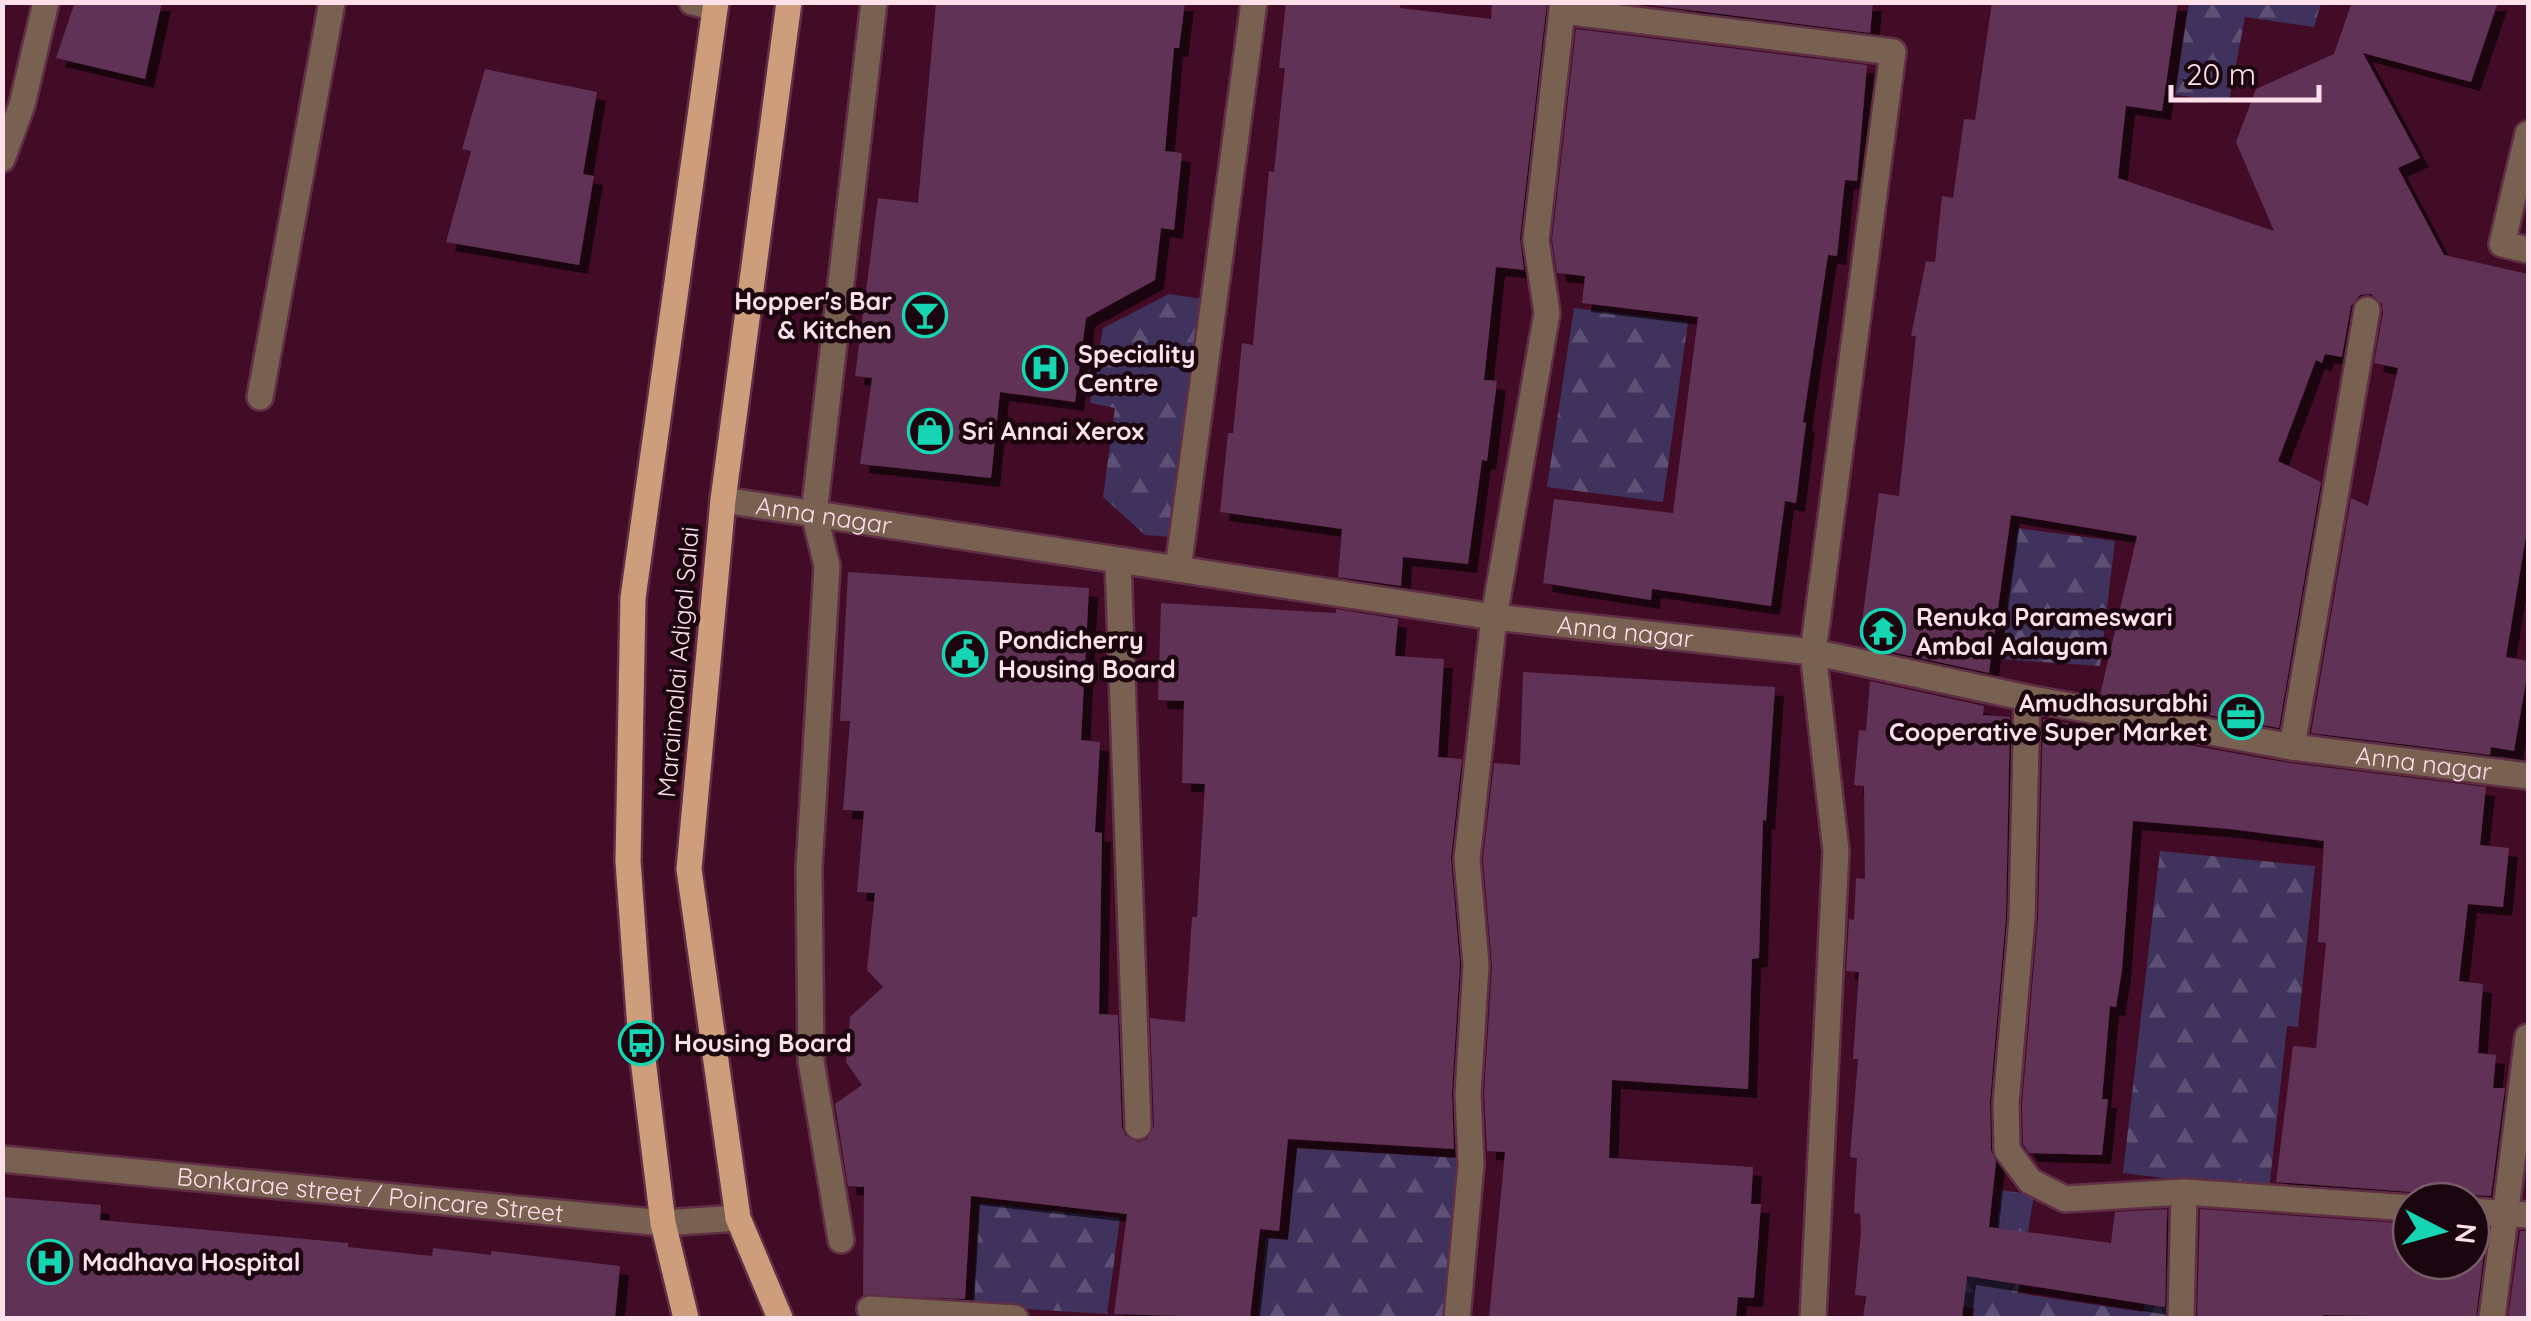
<svg xmlns="http://www.w3.org/2000/svg" width="2531" height="1321" viewBox="0 0 2531 1321" font-family="Quicksand,sans-serif">
	<style>
		.forest { fill: url(#forest-firs) }
		.building { fill: #603156; filter: url(#shadow) }
		.lines { fill: none; stroke-linecap: round; stroke-linejoin: round }
		.minor-casing { stroke: #602e45; stroke-width: 30 }
		.major-casing { stroke: #602e45; stroke-width: 30 }
		.minor { stroke: #786151; stroke-width: 25 }
		.major { stroke: #ce9d7c; stroke-width: 25 }
		.labels { text-anchor: middle; stroke-width: 9; stroke-linejoin: round; paint-order: stroke }
		.poi-label { font-size: 25px; font-weight: bold; fill: #fde0ea; stroke: #1b050e; text-anchor: start }
		.street-label { font-size: 25px; fill: #fde0ea; stroke: #1b050e }
	</style>
	<defs>
		<pattern id="forest-firs" width="22" height="20" patternUnits="userSpaceOnUse" patternTransform="scale(2.5)"><rect width="22" height="20" fill="#3f335d"/><path d="M5 1l3.5 6h-7zM16 11l3.5 6h-7z" fill="#5c5074"/></pattern>
		<filter id="shadow"><feDropShadow dx="9" dy="9" stdDeviation="0" flood-color="#0009"/></filter>
	</defs>
	<rect width="100%" height="100%" fill="#420c26"/>
	<g class="forest">
		<path d="M2189,3V2L2321,3L2314,27L2245,17L2229,101L2175,95Z"/>
		<path d="M1169,294L1202,299L1173,537L1145,535L1103,497L1115,408L1090,403L1103,328Z"/>
		<path d="M1574,308L1688,322L1663,502L1547,487Z"/>
		<path d="M2018,528L2115,541L2100,666L2000,659Z"/>
		<path d="M2160,851L2315,866L2298,1027L2287,1026L2269,1191L2123,1173Z"/>
		<path d="M1297,1148L1457,1158L1447,1304L1441,1318H1258L1266,1238L1288,1239Z"/>
		<path d="M2001,1190L2034,1195L2018,1293L2143,1312L2150,1264L2171,1267L2172,1318H1973L1974,1308L1962,1306L1967,1248L1995,1249Z"/>
		<path d="M979,1203L1120,1218L1107,1314L973,1306Z"/>
	</g>
	<g class="building">
		<path d="M75,2H162L145,79L56,58Z"/>
		<path d="M936,2H1185L1179,48H1174L1165,151L1182,153L1174,230L1161,228L1155,280L1086,318L1075,402L1000,392L991,478L860,464L872,378L855,376L878,198L918,203Z"/>
		<path d="M1286,2H1401L1400,8L1491,19L1492,2H1547L1520,238L1524,270L1496,267L1484,380L1497,381L1487,461L1482,460L1468,564L1403,557L1401,586L1338,577L1342,529L1220,512L1228,433H1233L1242,343L1253,345L1269,171L1274,172L1285,68H1279Z"/>
		<path d="M1626,2H1873L1870,33Z"/>
		<path d="M1992,2H2178L2162,111L2126,106L2118,178L2274,231L2236,142L2256,89L2334,54L2352,2H2498L2471,82L2363,53L2420,158L2398,168L2444,255L2528,274V524L2506,657L2528,661V670L2514,751L2491,747L2490,755L2311,733L2351,498L2368,506L2398,368L2374,363L2383,312L2382,304L2371,294L2360,295L2351,306L2342,357L2325,354L2322,363L2316,360L2278,461L2321,482L2279,728L2100,695L2137,536L2011,515L1989,673L1873,648V639L1860,637L1879,493L1899,496L1916,336H1911L1926,261L1935,262L1942,196L1953,198L1964,119L1975,120Z"/>
		<path d="M1576,29L1867,65L1857,181L1845,180L1837,256L1828,255L1803,422L1806,423L1796,503L1785,501L1771,606L1652,589L1651,600L1543,583L1554,499L1673,513L1698,317L1582,303L1585,276L1557,273L1552,240Z"/>
		<path d="M485,69L597,92L583,174L594,176L579,265L446,242L471,151L462,149Z"/>
		<path d="M848,572L1089,588L1081,740L1100,742L1095,832L1102,833L1099,1014L1118,1015L1122,1127L1125,1135L1138,1142L1147,1139L1154,1126L1150,1018L1185,1022L1192,917H1197L1205,784L1182,783L1184,701L1158,700L1161,603L1336,613V609L1398,619L1395,656L1444,659L1438,757L1462,759L1451,858L1460,965L1452,1093L1454,1149L1288,1139L1279,1231L1260,1229L1250,1318L1114,1314L1127,1214L971,1196L965,1299L863,1295L864,1187L848,1186L835,1104L862,1085L846,1062L850,1017L883,987L867,970L875,893L857,892L864,811L843,810L850,721H840Z"/>
		<path d="M1523,672L1775,687L1766,821L1763,820L1759,958L1752,959L1748,1089L1612,1080L1609,1158L1753,1167L1751,1204H1761L1754,1298L1738,1297L1736,1318H1489L1505,1152L1487,1151L1484,1094L1492,966L1483,859L1494,763L1520,765Z"/>
		<path d="M1870,681L1984,706L1983,715L2010,717L2006,917L1990,1102L1991,1150L1996,1162L1989,1227L2111,1243L2115,1212L2167,1209L2165,1307L1967,1276L1962,1318H1863L1866,1296L1855,1295L1861,1231L1860,1214L1854,1213L1857,1158L1850,1157L1858,1059H1853L1859,972L1846,971L1849,919L1854,920L1856,878L1865,879L1864,786L1854,785L1859,730L1866,731Z"/>
		<path d="M2043,719L2290,763L2486,787L2480,845L2509,848L2503,907L2468,904L2459,981L2483,984L2478,1053L2496,1055L2493,1088H2505L2491,1196L2471,1195L2458,1201H2426L2412,1192L2276,1182L2293,1046L2316,1048L2326,943L2318,942L2324,841L2230,829L2133,821L2122,970L2116,1007L2110,1006L2102,1099H2108L2102,1155L2029,1153L2023,1144L2022,1104L2038,918Z"/>
		<path d="M2,1197L101,1205L100,1220L348,1243V1247L432,1256L433,1248L491,1255V1251L620,1266L615,1318H2Z"/>
		<path d="M2200,1209L2411,1224V1261H2471V1227L2487,1228L2476,1318L2323,1315V1318H2197Z"/>
		<path d="M2520,1231H2528V1318H2508Z"/>
	</g>
	<g class="lines">
		<defs>
			<g id="minor">
				<path d="M692,2L715,8"/>
				<path d="M1563,11L1893,52L1813,652L1836,851L1813,1318"/>
				<path d="M2528,134L2502,244L2528,250"/>
				<path d="M2,159L22,105L46,2"/>
				<path d="M260,397L332,2"/>
				<path id="s1" d="M723,500L1494,617L1813,652L2027,698L2292,747L2528,776"/>
				<path d="M1118,562L1138,1126"/>
				<path d="M1178,569L1254,2"/>
				<path d="M2027,698L2022,918L2006,1103L2007,1150L2030,1181L2065,1199L2184,1192L2411,1208"/>
				<path d="M2292,747L2367,310"/>
				<path id="s2" d="M2,1159L663,1223L738,1218"/>
				<path d="M2471,1211L2528,1215"/>
				<path d="M841,1240L811,1061L809,869L827,566L814,513L874,2"/>
				<path d="M870,1309L1015,1318"/>
				<path d="M1457,1318L1471,1164L1468,1094L1476,965L1467,859L1494,617L1547,313L1536,240L1563,2"/>
				<path d="M2181,1318L2184,1192"/>
				<path d="M2492,1318L2528,1037"/>
			</g>
			<g id="major">
				<path d="M686,1318L663,1223L641,1043L628,861L633,598L716,2"/>
				<path d="M780,1318L738,1218L689,869L723,500L789,2"/>
			</g>
		</defs>
		<use href="#minor" class="minor-casing"/>
		<use href="#major" class="major-casing"/>
		<use href="#minor" class="minor"/>
		<use href="#major" class="major"/>
	</g>
	<defs>
		<symbol id="bar-ring" viewBox="-11 -11 22 22"><circle r="9.5" fill="#1b050e" stroke="#16d5b3" stroke-width="1.5"/><path d="M-6-5H6L.8 .8V4.5H3.5V6h-7V4.5H-.8V.8Z" fill="#16d5b3"/></symbol>
		<symbol id="hospital-ring" viewBox="-11 -11 22 22"><circle r="9.5" fill="#1b050e" stroke="#16d5b3" stroke-width="1.5"/><path d="M-5-5h3v3.5h4V-5h3V5h-3V1.5h-4V5h-3Z" fill="#16d5b3"/></symbol>
		<symbol id="shop-ring" viewBox="-11 -11 22 22"><circle r="9.5" fill="#1b050e" stroke="#16d5b3" stroke-width="1.5"/><path d="M-5-2.5h2.3a2.7 3.5 0 0 1 5.4 0H5L5.5 6h-11ZM-1.5-2.5h3a1.5 2.3 0 0 0-3 0Z" fill="#16d5b3"/></symbol>
		<symbol id="temple-ring" viewBox="-11 -11 22 22"><circle r="9.5" fill="#1b050e" stroke="#16d5b3" stroke-width="1.5"/><path d="M0-6L5-2H3V0L6.5 2.5H4V6H1.5V3h-3V6H-4V2.5H-6.5L-3 0V-2H-5Z" fill="#16d5b3"/></symbol>
		<symbol id="civic-ring" viewBox="-11 -11 22 22"><circle r="9.5" fill="#1b050e" stroke="#16d5b3" stroke-width="1.5"/><path d="M-.6-6.5H3V-4.5H.6V-3L4-1V1h2V6H-6V1h2V-1L-.6-3ZM-1.2 2.5V6h2.4V2.5Z" fill="#16d5b3"/></symbol>
		<symbol id="office-ring" viewBox="-11 -11 22 22"><circle r="9.5" fill="#1b050e" stroke="#16d5b3" stroke-width="1.5"/><path d="M-6-3h4V-5.5h4V-3h4V5H-6ZM-1-4.5V-3h2v-1.5ZM-6 0V1H6V0Z" fill="#16d5b3"/></symbol>
		<symbol id="bus-ring" viewBox="-11 -11 22 22"><circle r="9.5" fill="#1b050e" stroke="#16d5b3" stroke-width="1.5"/><path d="M-5-6H5V4H4V6H2V4H-2V6H-4V4H-5ZM-3.5-4V0h7V-4ZM-3.5 1.2v1.5H-2V1.2ZM2 1.2v1.5H3.5V1.2Z" fill="#16d5b3"/></symbol>
	</defs>
	<g fill-rule="evenodd">
		<use href="#bar-ring" x="900" y="290" width="50" height="50"/>
		<use href="#hospital-ring" x="1020" y="343" width="50" height="50"/>
		<use href="#shop-ring" x="905" y="406" width="50" height="50"/>
		<use href="#temple-ring" x="1858" y="606" width="50" height="50"/>
		<use href="#civic-ring" x="940" y="629" width="50" height="50"/>
		<use href="#office-ring" x="2216" y="692" width="50" height="50"/>
		<use href="#bus-ring" x="616" y="1018" width="50" height="50"/>
		<use href="#hospital-ring" x="25" y="1237" width="50" height="50"/>
	</g>
	<g class="labels">
		<g class="poi-label">
			<text x="892" y="310" text-anchor="end">Hopper's Bar<tspan x="892" dy="29">&amp; Kitchen</tspan></text>
			<text x="1078" y="363">Speciality<tspan x="1078" dy="29">Centre</tspan></text>
			<text x="962" y="440">Sri Annai Xerox</text>
			<text x="1916" y="626">Renuka Parameswari<tspan x="1916" dy="29">Ambal Aalayam</tspan></text>
			<text x="998" y="649">Pondicherry<tspan x="998" dy="29">Housing Board</tspan></text>
			<text x="2208" y="712" text-anchor="end">Amudhasurabhi<tspan x="2208" dy="29">Cooperative Super Market</tspan></text>
			<text x="674" y="1052">Housing Board</text>
			<text x="82" y="1271">Madhava Hospital</text>
		</g>
		<g class="street-label">
			<text dy="9" stroke="none"><textPath href="#s1" startOffset="102">Anna nagar</textPath></text>
			<text dy="9" stroke="none"><textPath href="#s1" startOffset="912">Anna nagar</textPath></text>
			<text transform="translate(678 662) rotate(-85)" y="9">Maraimalai Adigal Salai</text>
			<text dy="9" stroke="none"><textPath href="#s1" startOffset="1722">Anna nagar</textPath></text>
			<text dy="9" stroke="none"><textPath href="#s2" startOffset="370">Bonkarae street / Poincare Street</textPath></text>
		</g>
	</g>
	<rect width="2531" height="1321" fill="none" stroke="#fde0ea" stroke-width="10"/>
	<g transform="translate(2441 1231) rotate(96)"><circle r="48" fill="#1b050e" stroke="#755d66" stroke-width="2.5"/>
	<path d="M0-8L18 38L0 25L-18 38Z" fill="#16d5b3"/>
	<text y="-15" font-size="28" font-weight="bold" text-anchor="middle" fill="#fde0ea">N</text>
	</g>
	<path d="M2171 85v15h148v-15" fill="none" stroke="#fde0ea" stroke-width="5"/>
	<text x="2186" y="85" font-size="30" fill="#fde0ea" stroke="#1b050e" stroke-width="8" paint-order="stroke">20 m</text>
</svg>
